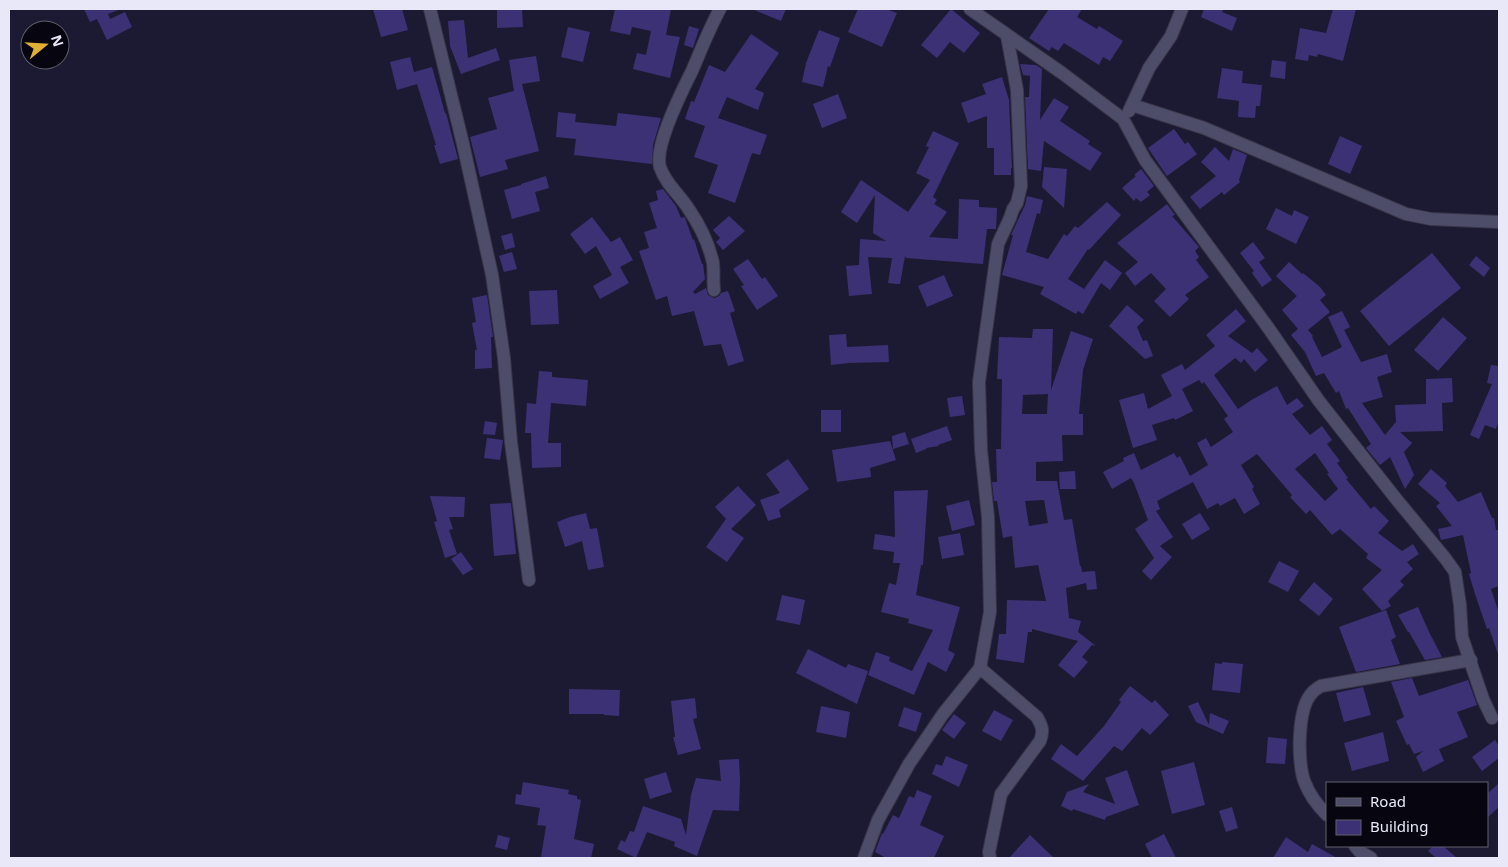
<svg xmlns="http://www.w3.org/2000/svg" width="1508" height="867" viewBox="0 0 1508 867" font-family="'Noto Sans',sans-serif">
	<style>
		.building { fill: #3c3175; fill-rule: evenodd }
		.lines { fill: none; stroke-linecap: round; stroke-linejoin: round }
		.minor-casing { stroke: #38364a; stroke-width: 14 }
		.minor { stroke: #4e4d69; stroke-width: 12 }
	</style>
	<rect width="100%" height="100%" fill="#1c1a32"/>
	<g class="building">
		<path d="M84,9H121L108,14L110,19L125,12L132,27L107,40L97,19L90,22Z"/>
		<path d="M373,9H402L408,30L381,37Z"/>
		<path d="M497,9H522L523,27L497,28Z"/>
		<path d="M615,9H671L666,35L680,37L670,78L633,69L637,53L646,55L651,31L632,27L630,35L610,31Z"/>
		<path d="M752,9H786L781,21Z"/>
		<path d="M858,9H886L897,13L882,47L848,32Z"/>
		<path d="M951,9L980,33L964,53L950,42L937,58L921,45Z"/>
		<path d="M1049,9H1082L1077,17L1097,29L1099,26L1123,41L1110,61L1103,57L1099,65L1064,43L1058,51L1052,47L1049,51L1029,38Z"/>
		<path d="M1204,9H1224L1222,12L1237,18L1232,31L1201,17Z"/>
		<path d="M1333,9H1356L1343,61L1318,54L1317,57L1309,55L1308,61L1295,59L1300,28L1326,33Z"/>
		<path d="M464,20L468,58L496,48L500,60L461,74L450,46L448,21Z"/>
		<path d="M689,26L699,29L693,48L684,45Z"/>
		<path d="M568,27L590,32L583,62L561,57Z"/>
		<path d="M819,30L840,38L830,67L828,66L823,87L802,82L806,63Z"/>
		<path d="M751,34L779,53L755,89L764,93L758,110L727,97L718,118L767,135L760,155L752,153L735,203L708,193L718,165L694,157L705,126L685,119L691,101L694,102L709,65L725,72Z"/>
		<path d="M536,56L540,81L522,84L539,151L505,160L508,169L480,177L470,137L497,129L488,98L514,91L509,60Z"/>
		<path d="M410,57L414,72L432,67L445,113H446L458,159L440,164L434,145H436L417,84L397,90L390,62Z"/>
		<path d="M1272,60L1286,62L1285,79L1270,77Z"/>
		<path d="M1020,64L1036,65L1042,69L1040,120L1054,98L1069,107L1060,121L1090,141L1088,144L1102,153L1090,171L1044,141L1041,171L1028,169L1025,97H1029L1030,76L1023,75Z"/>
		<path d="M1222,68L1243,71L1242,83L1262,85L1260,106H1256L1255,118L1238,117L1239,101L1217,98Z"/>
		<path d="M1002,77L1009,100L1012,168H1011V175H994V148H987V116L968,123L961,103L986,94L982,84Z"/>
		<path d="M838,94L847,118L822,128L813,104Z"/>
		<path d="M558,112L576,114L575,122L616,126L618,113L661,118L653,145L652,164L574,155L576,139L556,137Z"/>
		<path d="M1174,129L1185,144L1188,142L1197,154L1167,176L1148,148Z"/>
		<path d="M933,131L959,143L933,197L937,200L934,204L947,212L929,237L958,239L959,199L979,200V207L997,208L996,229H987L983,264L906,258L905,256L900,284H896L888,283L892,258L868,257L872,294L849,296L846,266L859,265L860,239L886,241L873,233L875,195L857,223L841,212L861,180L908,212L930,180L916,173L929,147L926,146Z"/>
		<path d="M1340,136L1362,146L1350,174L1328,164Z"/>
		<path d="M1215,147L1229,161L1233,149L1247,155L1239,180L1240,182L1224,195L1222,192L1200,209L1190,197L1216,176L1201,162Z"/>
		<path d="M1044,167L1067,169L1064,208L1042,187Z"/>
		<path d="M1141,169L1154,186L1147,192L1150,195L1141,202L1136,198L1134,201L1122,188L1136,176L1134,175Z"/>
		<path d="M546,176L549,188L535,192L540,211L512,219L504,190L521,185V184Z"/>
		<path d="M663,189L676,206L681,218L684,217L685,218L693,240L694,239L702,264H703L705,279L693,292L695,294L706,288L708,295L714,298L719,296L721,293L728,291L735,311L730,313L744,361L728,366L721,344L704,346L694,311L672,316L667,296L656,300L639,251L649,248L644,232L657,228L649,203L658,200L656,191Z"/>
		<path d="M1027,196L1043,200L1040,214L1037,213L1026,252L1048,259L1064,234L1067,236L1075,226L1078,228L1107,202L1121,215L1089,250L1088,249L1068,279L1084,289L1105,260L1122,273L1110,290L1101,283L1083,314L1078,311L1076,314L1040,294L1044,287L1002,275L1013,235H1011L1025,205Z"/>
		<path d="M1167,204L1175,215L1172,216L1199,247L1195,251L1199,257L1196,260L1209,277L1185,295L1189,299L1170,317L1154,301L1166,289L1151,273L1135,286L1125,273L1138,262L1117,243Z"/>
		<path d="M1276,208L1292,216L1294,210L1309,217L1296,244L1266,229Z"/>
		<path d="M729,216L745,231L723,250L716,242L720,238L713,230Z"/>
		<path d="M592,217L611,242L620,237L633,260L620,267L629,283L600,299L593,286L612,275L596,246L585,254L570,234Z"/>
		<path d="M512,233L515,247L505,250L501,236Z"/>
		<path d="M1253,242L1265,258L1259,262L1272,280L1262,287L1252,273L1254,271L1240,253Z"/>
		<path d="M512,252L517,269L504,272L499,256Z"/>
		<path d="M1432,253L1461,288L1389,346L1360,311Z"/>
		<path d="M1476,256L1490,268L1484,277L1469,265Z"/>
		<path d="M748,259L762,279L765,277L778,296L757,310L741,286L744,285L733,269Z"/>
		<path d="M1289,262L1302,274L1303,273L1320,287L1326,295L1320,300L1330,312L1308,330L1313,336L1312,337L1322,357L1342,347L1328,317L1342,311L1350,327L1344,330L1361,362L1387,354L1392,372L1377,377L1383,397L1362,403L1385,435L1396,422L1395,405L1426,404V379L1452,378L1453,402L1442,403L1443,431L1400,432L1412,443L1404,452L1414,475L1405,489L1390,457L1380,465L1366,448L1371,444L1348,408L1346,409L1339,391L1336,393L1324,373L1316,376L1305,352L1291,335L1298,329L1282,310L1297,296L1276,276Z"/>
		<path d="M944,275L953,296L927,307L918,286Z"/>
		<path d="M557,290L559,324L531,325L529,291Z"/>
		<path d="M487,295L493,337H491L492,368L475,369V350H477L472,323L476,322L472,298Z"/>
		<path d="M1127,305L1144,320L1137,327L1143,341L1147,340L1153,356L1145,359L1109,326Z"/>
		<path d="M1236,309L1246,321L1228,336L1252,353L1257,348L1268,360L1255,372L1244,359L1241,363L1235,358L1214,375L1238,409L1253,399L1277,386L1287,405L1297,398L1304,406L1292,414L1310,435L1322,426L1332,440L1327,444L1340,461L1337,463L1348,478L1346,479L1371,509L1374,506L1389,521L1378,533L1402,551L1413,544L1419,554L1407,562L1413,569L1400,581L1404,585L1388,601L1391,606L1382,611L1362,589L1382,570L1366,558L1368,554L1340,529L1332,535L1310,510L1306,514L1290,497L1292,495L1257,454L1241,465L1254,487L1252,489L1260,504L1244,514L1235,498L1220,506L1218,503L1207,509L1193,482L1157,501L1160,509L1156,511L1173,537L1160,546L1172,557L1151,580L1142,571L1154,558L1135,529L1148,520L1134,483L1131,478L1112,489L1103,472L1124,461L1123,458L1134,453L1141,470L1174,453L1177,458L1180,456L1190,476L1208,465L1197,443L1206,438L1211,447L1233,432L1224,419L1228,416L1204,382L1202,384L1199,380L1182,389L1193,411L1175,420L1174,418L1152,425L1157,440L1133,448L1119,400L1144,393L1148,409L1172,396L1161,375L1182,364L1185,370L1215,346L1206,335ZM1315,453L1329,473L1327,474L1338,489L1325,501L1295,469Z"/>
		<path d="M1443,317L1467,338L1438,371L1414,350Z"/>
		<path d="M1033,329H1053L1051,390L1071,331L1093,339L1083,370L1079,414H1083V435H1062L1063,461L1036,462V481H1057L1064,520L1072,519L1080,566H1081L1082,572L1095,571L1097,589L1087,590L1086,583L1066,588L1069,618L1081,621L1078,632L1096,646L1092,645L1082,657L1088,662L1074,678L1058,665L1078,641L1032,629V632H1028L1024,663L996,659L999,634H1006L1007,600L1046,601L1038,565L1015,568L1012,536L1003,538L997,501H994L992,482H997L996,449H1001L1002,379H997L999,337L1032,338ZM1048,394L1047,414H1022L1023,395ZM1044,500L1048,523L1029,526L1025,501Z"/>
		<path d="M846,334L847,347L888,345L889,362L849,363L831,365L829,335Z"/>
		<path d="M1491,365L1499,366V420L1496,429L1485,425L1479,439L1470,435L1492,384L1487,383Z"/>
		<path d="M539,371L552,372V377L588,380L586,406L551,403L548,443H561V467L532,468L531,433H525L527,403L536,404Z"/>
		<path d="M962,396L965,415L950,417L947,398Z"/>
		<rect x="821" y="410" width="20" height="22"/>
		<path d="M485,421L497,423L495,435L483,434Z"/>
		<path d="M947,426L952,440L938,445L939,446L926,448V449L916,453L911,439Z"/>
		<path d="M905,432L909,444L893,449L892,436Z"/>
		<path d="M487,438L503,440L500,460L484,458Z"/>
		<path d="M890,441L896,460L870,468L871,477L837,482L832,450Z"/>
		<path d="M788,459L809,489L779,510L781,517L768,521L760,500L780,493L766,474Z"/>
		<path d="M1431,469L1447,483L1445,486L1458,502L1481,492L1492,518H1494L1496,530H1499V586L1491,589L1499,613V654H1498L1489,628L1487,629L1475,594L1469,574L1471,573L1463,535L1441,540L1438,529L1452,526L1436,506L1440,503L1418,484Z"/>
		<path d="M1075,471L1076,489H1060L1059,472Z"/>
		<path d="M738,486L756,505L731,529L744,538L727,562L706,547L726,519L715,507Z"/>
		<path d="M928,490L923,565H921L916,595L960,607L948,650L955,654L946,672L928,662L914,695L868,675L876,652L890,657L889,661L912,671L933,630L908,623L909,619L881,612L889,583L896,585L900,563H893L894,552L873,549L875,534L895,537L894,491Z"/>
		<path d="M430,496L465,497L464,517H449L453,529L449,530L457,554L445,558L438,535L434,522L437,521Z"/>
		<path d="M969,500L975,525L952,531L946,506Z"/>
		<path d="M511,503L516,554L494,556L490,504Z"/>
		<path d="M586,513L590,529L597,528L604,567L588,570L582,541L565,547L557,522L570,517Z"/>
		<path d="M1200,513L1210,529L1192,540L1182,524Z"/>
		<path d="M960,533L964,555L942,559L938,537Z"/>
		<path d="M461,552L473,569L463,575L451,559Z"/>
		<path d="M1279,561L1299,571L1288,592L1268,582Z"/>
		<path d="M1314,582L1333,599L1319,616L1299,600Z"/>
		<path d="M782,595L805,600L800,625L776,620Z"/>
		<path d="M1418,607L1429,632L1442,657L1425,660L1409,632H1408L1398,615Z"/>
		<path d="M1386,610L1396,637L1391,640L1400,664L1356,672L1339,627Z"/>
		<path d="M808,649L846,668L848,664L868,671L857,704L796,673Z"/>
		<path d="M1222,662L1243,664L1240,693L1212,690L1215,663L1222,664Z"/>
		<path d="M1412,678L1419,696L1468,680L1477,705L1457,712L1468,737L1439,749L1444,761L1423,772L1416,757L1423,751L1414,754L1409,744L1407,745L1396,721L1404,717L1391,682Z"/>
		<path d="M1130,686L1152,703L1155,700L1169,715L1150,735L1142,728L1122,751L1114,746L1083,781L1051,759L1061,744L1077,756L1104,726L1121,702L1119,700Z"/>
		<path d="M1363,687L1371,715L1344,722L1336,693Z"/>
		<path d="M569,689L620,690L619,716L604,715V714H569Z"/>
		<path d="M695,698L697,718L693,719L701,749L678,755L673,737H675L671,701Z"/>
		<path d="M1198,702L1209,725L1210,713L1229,721L1223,734L1196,722L1188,706Z"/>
		<path d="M821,706L850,712L846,738L816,732Z"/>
		<path d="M904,707L922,713L916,732L898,726Z"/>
		<path d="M994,710L1013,720L1001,741L982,731Z"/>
		<path d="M954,714L966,723L954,739L942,730Z"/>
		<path d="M1383,732L1389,761L1352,771L1344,743Z"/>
		<path d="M1268,737L1287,739L1285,764L1266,763Z"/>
		<path d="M1495,740L1499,746V758L1482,771L1472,757Z"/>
		<path d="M946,756L968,765L959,787L932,774L936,764L942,766Z"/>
		<path d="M739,759L740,780L739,811L713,810L697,856L674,846L675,842L647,832L636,858L617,849L621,840L625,842L630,831L634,832L643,806L681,819L686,835L691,795L696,778L721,781L719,760Z"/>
		<path d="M1194,762L1205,805L1172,814L1161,771Z"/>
		<path d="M1127,770L1139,805L1106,817L1105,820L1073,809L1072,811L1061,806L1067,792L1089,784L1083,792L1115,804L1105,778Z"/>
		<path d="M666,772L672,792L650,799L644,779Z"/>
		<path d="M523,782L569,790L568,794L577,796V799L581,800L574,839L594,844L591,858H550L541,857L546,826L537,825L540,808L515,804L516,794L521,795Z"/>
		<path d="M1499,783V807L1487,818V794Z"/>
		<path d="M917,790L932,796L920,825L944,836L934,858H886L875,852L882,833L883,834L893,815L899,818L909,796L914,798Z"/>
		<path d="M1232,807L1238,828L1226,832L1219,811Z"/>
		<path d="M1164,834L1176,858H1152L1145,844Z"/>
		<path d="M498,835L510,838L507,850L495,847Z"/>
		<path d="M1030,835L1054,858H1009Z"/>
		<path d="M1286,837L1308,852L1312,844L1337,858H1273Z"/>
		<path d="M1433,846H1443L1457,858H1436L1428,851Z"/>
	</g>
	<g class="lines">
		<defs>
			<g id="minor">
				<path d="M430,9L463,144L492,275L504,358L511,442L529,580"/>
				<path d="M970,9L1062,73L1123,119L1145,160L1267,326L1319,401L1397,500L1445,558L1455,572L1460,605L1462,637L1483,699L1492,718"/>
				<path d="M1132,105L1204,128L1406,214L1431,219L1499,222"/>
				<path d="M1129,111L1149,68L1171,36L1182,9"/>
				<path d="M714,290C713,281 714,272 713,263C709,244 699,224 688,208C679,194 665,183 660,167C654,146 682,91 692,71C701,50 709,29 720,9"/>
				<path d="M980,668L1037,717C1042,726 1044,731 1040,741L1001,794L989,852L990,858"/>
				<path d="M1327,815C1318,806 1310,796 1305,783C1297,765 1297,708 1312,693C1314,690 1318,688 1321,686L1471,660"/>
				<path d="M1355,846L1359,851L1371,858"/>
				<path d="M864,858L878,820L909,764L943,714L980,668L990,612L988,517L981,450L979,382L998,244L1010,218L1013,209L1017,203L1021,186L1017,90L1007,36"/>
			</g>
		</defs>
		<use href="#minor" class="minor-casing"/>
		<use href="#minor" class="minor"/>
	</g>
	<rect width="1508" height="867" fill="none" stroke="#e8e8f9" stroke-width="20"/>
	<rect x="1326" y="782" width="162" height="65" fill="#070610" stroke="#61606d"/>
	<rect x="1336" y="798" width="25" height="8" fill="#4e4d69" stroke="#61606d"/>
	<text x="1370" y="807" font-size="15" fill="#e8e8f9">Road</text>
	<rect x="1336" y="820" width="25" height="15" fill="#3c3175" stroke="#61606d"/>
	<text x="1370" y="832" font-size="15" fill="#e8e8f9">Building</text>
	<g transform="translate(45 45) rotate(72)"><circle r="24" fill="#070610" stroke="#61606d"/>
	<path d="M0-4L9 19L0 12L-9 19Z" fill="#e1af34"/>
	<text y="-8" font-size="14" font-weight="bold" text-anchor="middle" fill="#e8e8f9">N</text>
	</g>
</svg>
